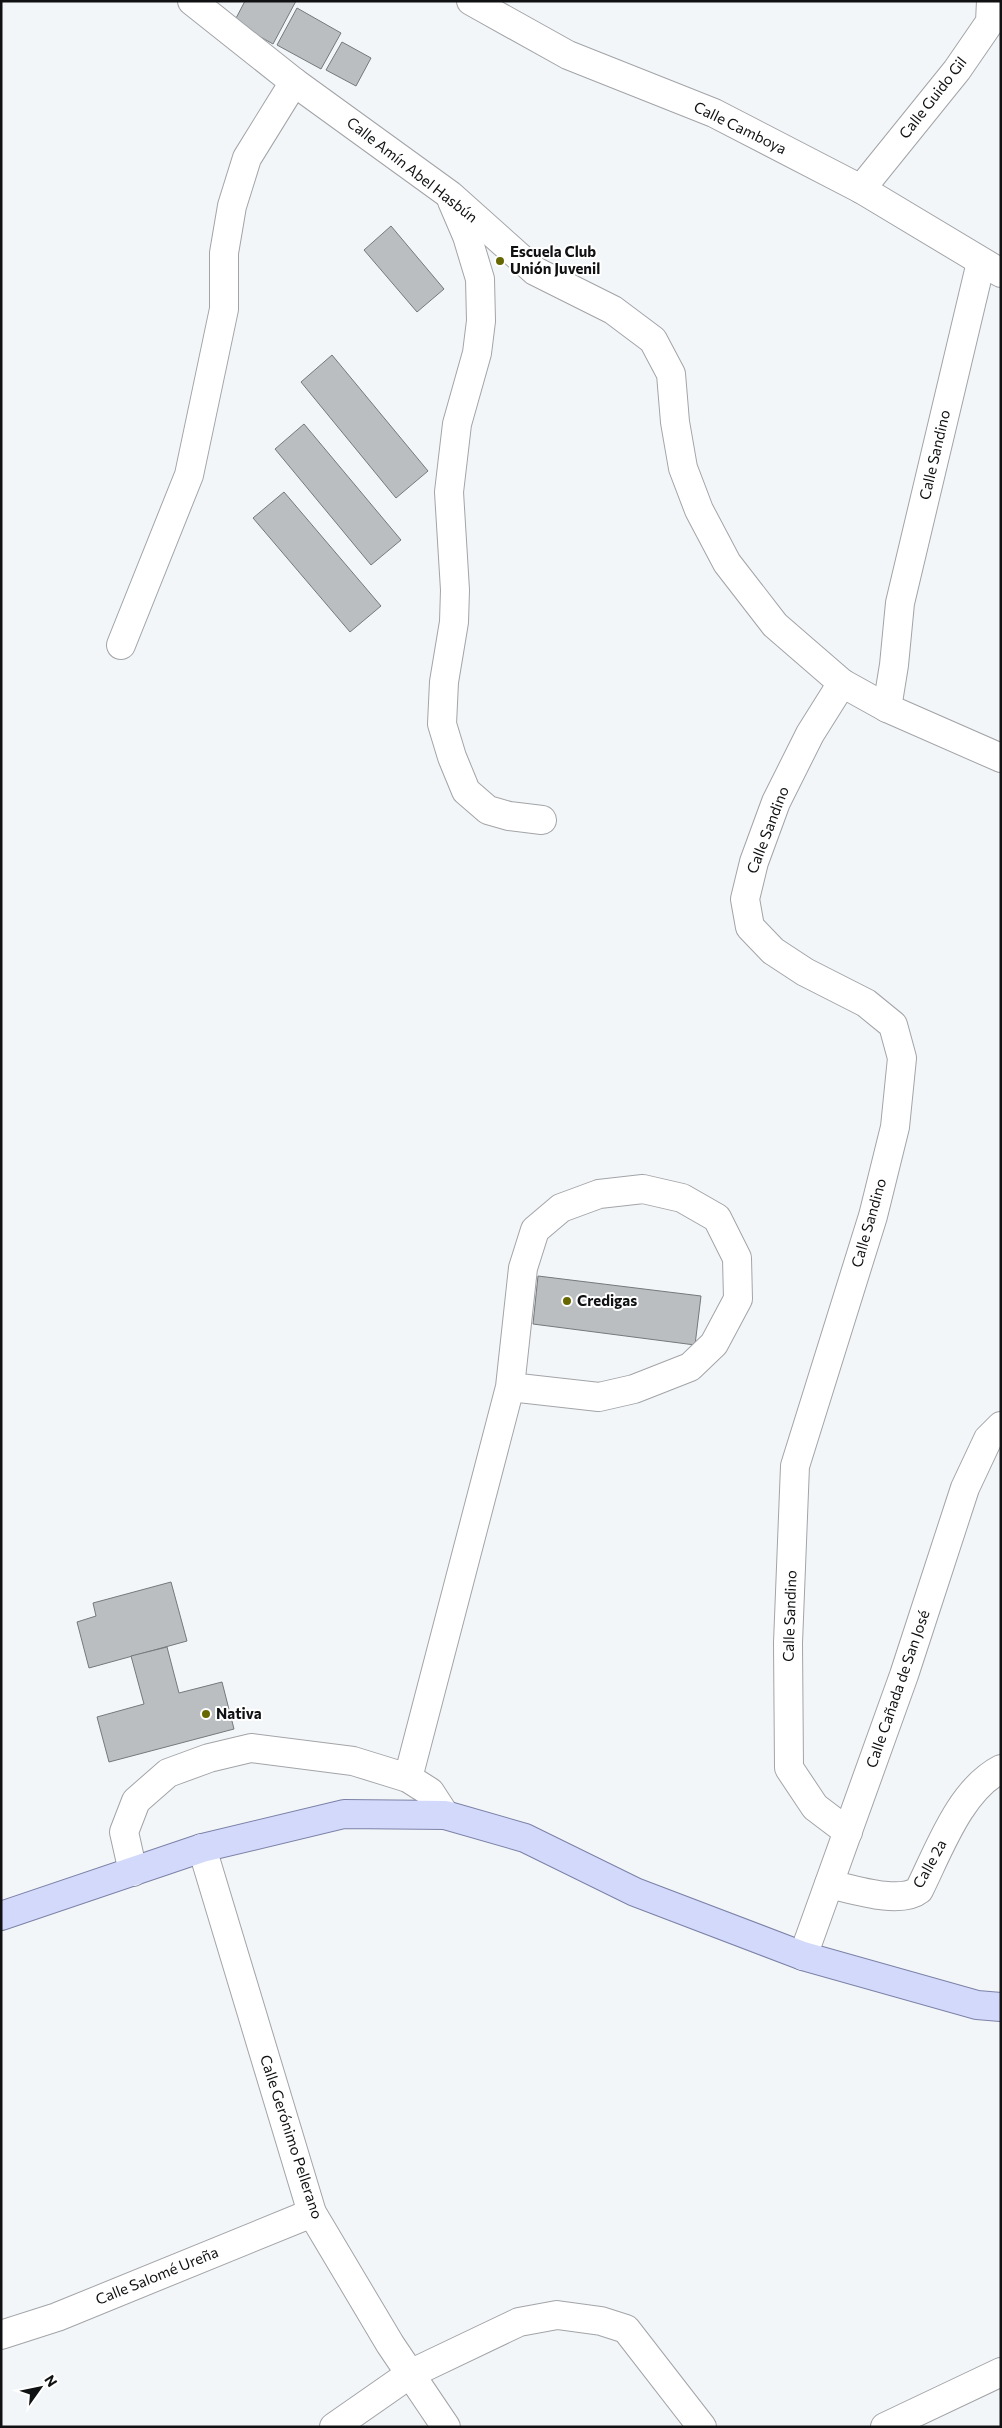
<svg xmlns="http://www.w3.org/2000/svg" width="1002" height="2428" viewBox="0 0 1002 2428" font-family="Commissioner,sans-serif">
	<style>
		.building { fill: #babec0; stroke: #75797b }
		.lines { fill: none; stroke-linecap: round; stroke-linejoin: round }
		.minor-casing { stroke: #a2a4a7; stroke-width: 30 }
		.major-casing { stroke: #7c82a7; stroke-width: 30 }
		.minor { stroke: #fff; stroke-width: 28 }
		.major { stroke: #d3d9fa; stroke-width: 28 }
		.poi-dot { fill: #676702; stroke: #fff; stroke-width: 2 }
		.labels { text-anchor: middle; stroke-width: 4; stroke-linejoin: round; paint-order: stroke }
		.street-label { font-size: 15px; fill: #101112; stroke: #fff }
		.poi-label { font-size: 15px; font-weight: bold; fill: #101112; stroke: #fff; text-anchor: start }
	</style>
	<rect width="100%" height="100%" fill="#f3f6f9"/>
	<g class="building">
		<path d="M245,1H296L273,44L234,22Z"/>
		<path d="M297,8L341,33L321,69L277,45Z"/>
		<path d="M342,42L371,58L356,86L326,70Z"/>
		<path d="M391,226L444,289L417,312L364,250Z"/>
		<path d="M332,355L428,471L396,498L301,382Z"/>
		<path d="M304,424L401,540L371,565L275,449Z"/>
		<path d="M284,492L381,606L350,632L253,518Z"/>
		<path d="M538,1276L701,1296L695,1345L533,1324Z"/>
		<path d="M171,1582L187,1641L89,1668L77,1622L96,1616L93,1603Z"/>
		<path d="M167,1647L179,1693L222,1682L234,1729L109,1762L97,1717L144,1704L131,1656Z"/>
	</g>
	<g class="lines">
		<defs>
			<g id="minor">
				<path d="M192,1L294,82L450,195L535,271L613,310L653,340L671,374L675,422L683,468L699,510L727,563L775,625L842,683L887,708L1001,758"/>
				<path d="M471,1L568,55L714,113L861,189L1001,273"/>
				<path d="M861,189L957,70L990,22L991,1"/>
				<path d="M452,201L467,236L480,279L481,321L477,353L457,424L449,492L455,590L454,622L444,682L442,724L452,757L466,791L488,810L509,816L542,820"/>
				<path d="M121,645L189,475L224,309V253L232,206L247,158L294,82"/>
				<path d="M842,683L810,734L776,802L754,862L745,899L750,927L773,951L805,972L866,1003L893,1025L902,1058L895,1127L873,1216L795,1466L788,1643L789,1768L815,1807L848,1832"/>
				<path d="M887,708L894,665L900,603L981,262"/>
				<path d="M408,1778L510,1387L523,1268L535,1230L561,1208L599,1194L643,1189L682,1198L717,1218L737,1258L738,1299L714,1344L690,1367L634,1389L599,1397L510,1387"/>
				<path d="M202,1848L312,2213L390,2344L446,2427"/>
				<path d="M133,1872L124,1832L136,1801L168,1773L209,1758L251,1748L353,1761L408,1778L430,1792L445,1815"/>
				<path d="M829,1884C852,1889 900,1905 919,1890C939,1850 960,1790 1001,1769"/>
				<path d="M803,1956L904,1675L965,1488L988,1439L1001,1426"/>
				<path d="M1,2335L57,2317L312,2213"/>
				<path d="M334,2427L410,2374L519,2322L557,2315L601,2321L626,2329L702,2427"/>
				<path d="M885,2427L1001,2372"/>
			</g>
			<path id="major" d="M1,1916L202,1848L344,1814L445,1815L525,1838L635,1892L803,1956L977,2005L1001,2007"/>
		</defs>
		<use href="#minor" class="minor-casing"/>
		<use href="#major" class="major-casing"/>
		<use href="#minor" class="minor"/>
		<use href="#major" class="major"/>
	</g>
	<g class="poi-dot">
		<circle cx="500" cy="261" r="5"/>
		<circle cx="567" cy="1301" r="5"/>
		<circle cx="206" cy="1714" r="5"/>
	</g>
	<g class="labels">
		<g class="street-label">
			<text transform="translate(933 98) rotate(-52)" y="5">Calle Guido Gil</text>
			<text transform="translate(740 128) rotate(26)" y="5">Calle Camboya</text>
			<text transform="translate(412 170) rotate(38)" y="5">Calle Amín Abel Hasbún</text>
			<text transform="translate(935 455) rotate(-77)" y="5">Calle Sandino</text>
			<text transform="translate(768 830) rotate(-69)" y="5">Calle Sandino</text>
			<text transform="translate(869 1223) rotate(-74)" y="5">Calle Sandino</text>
			<text transform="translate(790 1616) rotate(-88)" y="5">Calle Sandino</text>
			<text transform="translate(898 1689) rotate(-71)" y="5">Calle Cañada de San José</text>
			<text transform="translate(930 1864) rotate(-61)" y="5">Calle 2a</text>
			<text transform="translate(291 2137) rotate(72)" y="5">Calle Gerónimo Pellerano</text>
			<text transform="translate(157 2276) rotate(-22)" y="5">Calle Salomé Ureña</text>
		</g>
		<g class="poi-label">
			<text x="510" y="257">Escuela Club<tspan x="510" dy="17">Unión Juvenil</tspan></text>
			<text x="577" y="1306">Credigas</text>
			<text x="216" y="1719">Nativa</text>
		</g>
	</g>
	<rect width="1002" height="2428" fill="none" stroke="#101112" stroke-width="5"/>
	<g transform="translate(40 2388) rotate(57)" stroke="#ffffff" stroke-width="4" paint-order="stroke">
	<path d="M0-4L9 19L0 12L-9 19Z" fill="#101112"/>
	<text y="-8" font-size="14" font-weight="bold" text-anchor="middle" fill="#101112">N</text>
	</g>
</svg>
